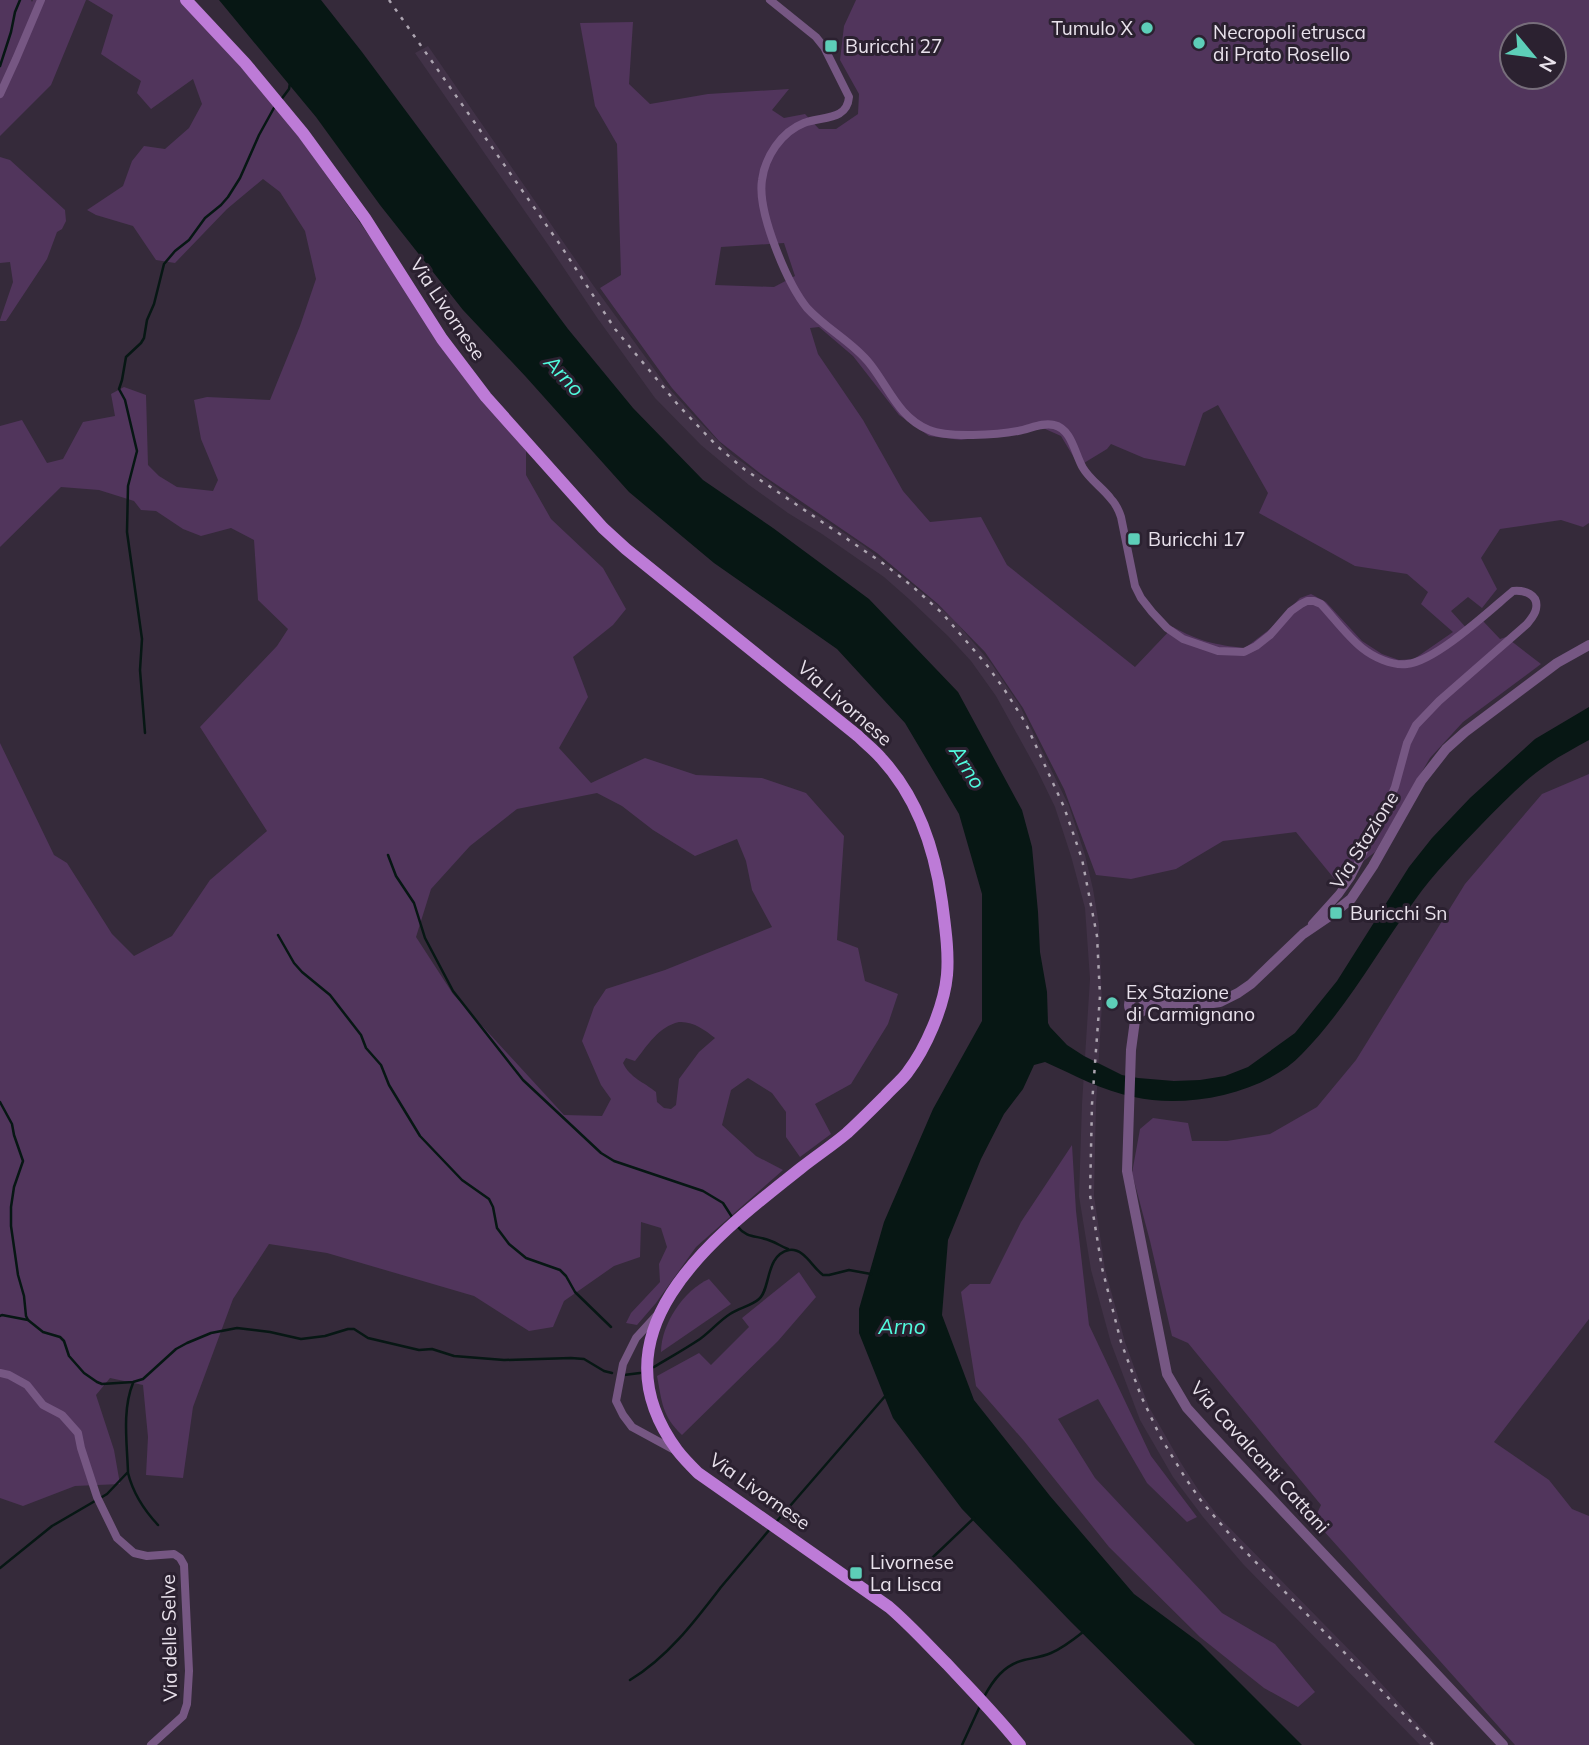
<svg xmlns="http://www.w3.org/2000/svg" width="1589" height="1745" viewBox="0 0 1589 1745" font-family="Mulish,sans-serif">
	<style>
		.built { fill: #413247 }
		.green { fill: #51355c; fill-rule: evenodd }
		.water { fill: #071714 }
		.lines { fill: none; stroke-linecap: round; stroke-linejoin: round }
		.stream { stroke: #071714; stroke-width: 2.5 }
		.minor { stroke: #765783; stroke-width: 8 }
		.tertiary { stroke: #765783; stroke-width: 10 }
		.primary { stroke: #bd7bd7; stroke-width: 12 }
		.rail { stroke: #ada5b1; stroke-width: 2.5; stroke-dasharray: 3.5 7; stroke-linecap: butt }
		.poi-dot { fill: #5dceb8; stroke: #2b2130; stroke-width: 2.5 }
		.labels { text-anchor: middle; stroke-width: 6; stroke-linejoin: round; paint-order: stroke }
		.poi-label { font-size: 19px; fill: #e9e2ec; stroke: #2b2130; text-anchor: start }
		.street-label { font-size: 19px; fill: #e9e2ec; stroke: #2b2130 }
		.water-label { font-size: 21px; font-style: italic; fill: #51fbde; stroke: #2b2130 }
	</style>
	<rect width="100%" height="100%" fill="#352a3a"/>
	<path class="built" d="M428,46L593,285L665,384L693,415L731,454L800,504L864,546L934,602L955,621L991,663L1020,706L1069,806L1085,855L1093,889L1099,925L1102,1004L1096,1105L1094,1196L1105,1269L1125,1342L1141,1386L1149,1407L1181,1463L1201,1494L1218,1516L1370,1671L1437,1745H1420L1243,1564L1203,1517L1173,1477L1140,1420L1111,1343L1091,1270L1079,1196L1082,1104L1090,979L1085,908L1071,856L1055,807L1037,770L996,696L971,661L948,636L909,599L884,577L822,534L788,513L749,485L701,445L655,398L598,319L551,249L415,53Z"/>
	<g class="green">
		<path d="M0,0H31L32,2L33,0H86L51,85L0,136Z"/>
		<path d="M88,0H182L199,18L292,127L354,214L479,395L526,451V475L551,519L603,568L626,609L613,625L573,657L588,697L559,748L591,783L645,758L696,775L762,778L806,793L844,836L837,940L858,948L865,981L898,994L888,1024L851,1084L815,1104L831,1134L800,1157L786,1137V1112L772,1093L748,1078L731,1090L722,1125L756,1156L783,1170L696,1247L656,1303L637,1325L626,1323L631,1313L660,1282L659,1264L667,1247L661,1228L641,1222L640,1257L614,1266L564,1301L553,1327L529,1331L474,1296L327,1253L269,1244L233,1299L193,1407L183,1478L146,1475L148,1437L143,1385L110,1378L96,1395L114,1450L120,1484L75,1486L23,1506L0,1498V743L54,855L67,863L112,934L134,956L172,936L210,880L267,831L200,727L277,646L288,629L258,600L254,540L231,528L201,536L183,529L156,511L141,510L134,501L99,490L61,487L0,547V426L22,420L47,463L63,459L83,422L115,416L111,394L124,387L146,395L148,465L159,476L177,487L213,491L218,480L201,439L194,400L207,397L270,400L300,326L316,279L305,231L280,192L263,179L227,209L175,263L156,260L133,226L96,215L87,210L123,186L132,161L144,146L165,149L189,128L202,104L193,79L151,109L137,93L141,81L101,54L113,15ZM597,793L622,806L653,830L695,856L737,839L746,861L752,890L772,927L665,970L606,989L594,1007L582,1041L601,1085L611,1099L602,1116L564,1115L453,994L416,937L431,889L470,846L517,809ZM679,1022C693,1021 705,1030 715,1038L699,1052L679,1079L676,1105L671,1109L664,1108L657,1102L656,1092C644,1082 630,1078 623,1063L626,1058L635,1061C648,1045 658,1027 679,1022Z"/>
		<path d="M856,0H1589V523L1583,527L1561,520L1500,529L1481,558L1497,589L1482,608L1468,597L1451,611L1470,632L1483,621L1500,639L1506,637L1541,664L1463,722L1430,758L1375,852L1337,882L1296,832L1223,841L1176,869L1131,879L1096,875L1064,789L1023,708L985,652L938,604L877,553L761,474L719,441L672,388L600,288L621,275L617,144L595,106L580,23L633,22L629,84L650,104L708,94L789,89L772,110L784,118L805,114L819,129H836L858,114L859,94L840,60L844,26ZM1512,35H1554V77H1512ZM784,243L795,276L774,287L715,285L721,247ZM819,327L853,356L899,415L929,436L961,440L1043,428L1061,436L1079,466L1107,449L1111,444L1144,458L1185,466L1203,413L1218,405L1268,493L1259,513L1355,566L1407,574L1428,592L1421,604L1453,632L1414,659L1399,660L1382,654L1362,641L1326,602L1311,594L1300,598L1270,629L1245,648C1215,645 1199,641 1173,627L1135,667L1007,565L981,517L930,522L903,491L863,420L818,354L810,328Z"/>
		<path d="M0,157L10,160L65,210L66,221L62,229L57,232L47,259L6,321H0V320L13,282L10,262L0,263Z"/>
		<path d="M1589,774V1319L1494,1442L1549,1480L1572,1509L1589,1516V1745H1515L1314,1520L1321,1505L1188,1343L1172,1336L1150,1241L1132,1173L1140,1129L1153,1118L1188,1123L1192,1141H1227L1270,1134L1317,1107L1356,1060L1465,884L1542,794Z"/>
		<path d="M1072,1145L1076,1211L1089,1325L1151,1456L1197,1517L1187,1522L1147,1483L1098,1399L1058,1419L1095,1478L1222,1613L1275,1644L1315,1692L1298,1707L1264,1688L1200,1637L1109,1547L1024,1441L976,1386L961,1292L970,1284H990L1021,1222Z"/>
		<path d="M799,1272L816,1297L778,1341L682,1435C662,1416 662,1402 657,1376L699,1353L711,1365L749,1327L742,1318Z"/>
		<path d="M709,1279L731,1304L661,1352C661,1324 684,1290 709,1279Z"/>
	</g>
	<path class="water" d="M219,0H321L362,52L568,329L633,408L703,480L773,528L869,599L958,692L1022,810L1032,847L1038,912L1040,952L1047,992L1048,1023L1050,1027L1067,1045L1084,1056L1122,1075L1138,1078L1174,1081L1200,1080L1225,1076L1248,1067L1295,1033L1337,981L1409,867L1432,838L1470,798L1535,739L1589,707V740C1575,748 1561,755 1548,764C1523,781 1502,804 1481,825C1458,849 1434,873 1415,900C1377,952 1347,1008 1302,1054C1264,1094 1186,1109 1134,1097C1103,1091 1074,1075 1045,1062L1034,1065L1023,1089L1004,1114L981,1159L948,1240L942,1315L974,1400L1050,1496L1134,1594L1200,1643L1302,1745H1195L1071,1622L962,1509L893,1418L859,1333V1309L884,1222L933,1109L982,1021V894L959,814L905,723L837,649L714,563L629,492L526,377L463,310L380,205L316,117Z"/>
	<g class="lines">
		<g class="stream">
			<path d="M0,66L11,32L15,12L20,0"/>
			<path d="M280,101L289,89L290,83"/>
			<path d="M145,733L140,670L142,639L127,532L128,486L137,451L125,400L119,389L122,380L126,357L141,343L144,338L147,320L154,304L164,264L175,251L189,240L205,218L221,205L228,197L240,178L259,135L275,106"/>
			<path d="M388,855L396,876L414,903L425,938L453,991L523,1080L601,1153L614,1161L703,1191L723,1203L732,1217"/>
			<path d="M278,935L294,963L302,972L330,995L361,1035L366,1048L381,1065L389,1085L420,1136L462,1180L489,1199L493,1207L497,1228L509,1244L526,1258L560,1270L566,1276L575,1292L611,1327"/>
			<path d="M0,1102L12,1124L14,1135L23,1161L14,1187L11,1207V1226L18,1275L24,1296L26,1316L28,1320"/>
			<path d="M738,1227C747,1239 758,1235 771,1241C777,1243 782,1247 788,1249"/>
			<path d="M0,1316L2,1315L28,1320L43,1332L60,1337L64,1341L69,1356L84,1373L97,1382L102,1384L133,1382L143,1379L176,1349L187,1343L211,1333L237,1328L270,1332L301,1339L325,1336L348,1329H354L368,1338L419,1350L432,1349L454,1356L504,1360L571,1358L584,1359L604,1371L612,1373"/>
			<path d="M654,1367C669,1358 685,1349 700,1339C711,1331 719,1321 730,1314C739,1308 751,1306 759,1299C771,1289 765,1255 789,1250C804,1248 812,1267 823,1275H829L849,1270L871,1274"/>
			<path d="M624,1375L640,1373"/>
			<path d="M128,1473C133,1493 144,1510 158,1525"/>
			<path d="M102,1497L107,1494L128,1472C127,1443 122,1410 133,1383"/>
			<path d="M777,1521L887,1394"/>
			<path d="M931,1559L974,1518"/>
			<path d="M0,1568L52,1526L95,1501"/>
			<path d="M630,1680C667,1658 695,1621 721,1587C737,1568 754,1548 770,1529"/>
			<path d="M984,1697C993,1680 1004,1665 1024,1660C1033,1658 1042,1657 1051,1653C1063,1648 1073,1640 1083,1632"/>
			<path d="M962,1745L980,1706"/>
		</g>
		<g class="minor">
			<path d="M770,0L816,37L824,47L849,97C847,121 822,116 804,123C781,132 765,157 762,180C757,212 787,283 807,308C826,329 853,342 870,364C889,388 899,418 929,430C947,438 998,435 1018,431C1030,429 1042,422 1054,425C1072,429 1075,455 1083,468C1090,480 1103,488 1111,499C1116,504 1119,511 1121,517L1135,586L1141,598L1152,612L1167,628L1183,639L1218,651L1244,652L1256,646L1270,635L1291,611L1301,604L1307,601H1314L1321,604C1334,618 1347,636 1362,648C1373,657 1392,666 1407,664C1436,661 1489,611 1513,591C1524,590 1539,594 1536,609C1535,615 1530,620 1527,624L1439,701L1416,725L1407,743L1395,787L1388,803L1351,877L1339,894L1312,924"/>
			<path d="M0,94L16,59L41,0"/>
			<path d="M657,1315L636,1338L623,1364L616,1401L623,1415L632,1427L678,1452"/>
			<path d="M0,1373L9,1375L27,1385L43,1405L62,1415L78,1433L81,1448L97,1497L117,1538L134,1553L147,1556L174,1554L180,1558L184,1565L189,1671L187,1704L183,1716L151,1745"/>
		</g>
		<g class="tertiary">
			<circle cx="1137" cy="1005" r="8"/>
			<path d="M1146,1005H1199L1220,1002L1238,993L1251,984L1303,934L1331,915L1351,899L1373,866L1421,781L1446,749L1465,732L1557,663L1589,645"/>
			<path d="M1136,1013L1131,1050L1127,1171L1167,1374L1187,1408L1206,1429L1503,1745"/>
		</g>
		<path class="primary" d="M186,0L245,63L303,133L365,218L442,339L486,397L603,528L626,549L858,736C865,743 874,750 881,758C917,797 935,850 942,902C945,926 949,951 947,975C944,1007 926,1048 907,1073C901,1081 892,1088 885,1096C873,1108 860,1121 847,1133C833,1145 816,1156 801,1168C715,1236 589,1330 677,1450C683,1458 691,1466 698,1473L889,1607C910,1625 928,1645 947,1664C972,1691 997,1716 1020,1745"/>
		<path class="rail" d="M389,0L561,246L615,329L679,406L717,446L744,469L884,564L912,586L942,613L986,664L1004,689L1025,722L1064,807L1082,859L1097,936L1100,996L1092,1104L1090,1195L1102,1268L1121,1342L1141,1396L1161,1438L1186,1479L1202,1502L1238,1544L1381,1690L1433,1745"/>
	</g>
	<g class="poi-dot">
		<circle cx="1147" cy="28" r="7"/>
		<circle cx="1199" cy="43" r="7"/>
		<rect x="824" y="39" width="14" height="14" rx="3.5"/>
		<rect x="1127" y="532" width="14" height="14" rx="3.5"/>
		<rect x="1329" y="906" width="14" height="14" rx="3.5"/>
		<circle cx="1112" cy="1003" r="7"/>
		<rect x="849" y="1566" width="14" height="14" rx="3.5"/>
	</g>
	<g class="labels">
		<g class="poi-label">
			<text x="1133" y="35" text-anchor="end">Tumulo X</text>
			<text x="1213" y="39">Necropoli etrusca<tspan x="1213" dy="22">di Prato Rosello</tspan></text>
			<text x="845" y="53">Buricchi 27</text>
			<text x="1148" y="546">Buricchi 17</text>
			<text x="1350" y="920">Buricchi Sn</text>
			<text x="1126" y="999">Ex Stazione<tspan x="1126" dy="22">di Carmignano</tspan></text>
			<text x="870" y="1569">Livornese<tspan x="870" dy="22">La Lisca</tspan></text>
		</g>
		<g class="street-label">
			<text transform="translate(448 309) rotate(56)" y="7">Via Livornese</text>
			<text transform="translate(845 703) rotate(41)" y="7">Via Livornese</text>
			<text transform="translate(1364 840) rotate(-58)" y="7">Via Stazione</text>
			<text transform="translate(1260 1457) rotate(48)" y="7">Via Cavalcanti Cattani</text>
			<text transform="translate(760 1491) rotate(35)" y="7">Via Livornese</text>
			<text transform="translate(169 1638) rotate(-91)" y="7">Via delle Selve</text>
		</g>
		<g class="water-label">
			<text transform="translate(564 376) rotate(47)" y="7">Arno</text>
			<text transform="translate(967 767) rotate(58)" y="7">Arno</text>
			<text x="902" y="1334">Arno</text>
		</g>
	</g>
	<g transform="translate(1533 56) rotate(119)"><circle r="33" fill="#2b2130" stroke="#776e7b" stroke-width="2"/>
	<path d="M0-5L12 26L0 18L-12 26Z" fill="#5dceb8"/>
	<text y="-10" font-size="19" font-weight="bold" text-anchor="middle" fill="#e9e2ec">N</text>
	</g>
</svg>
